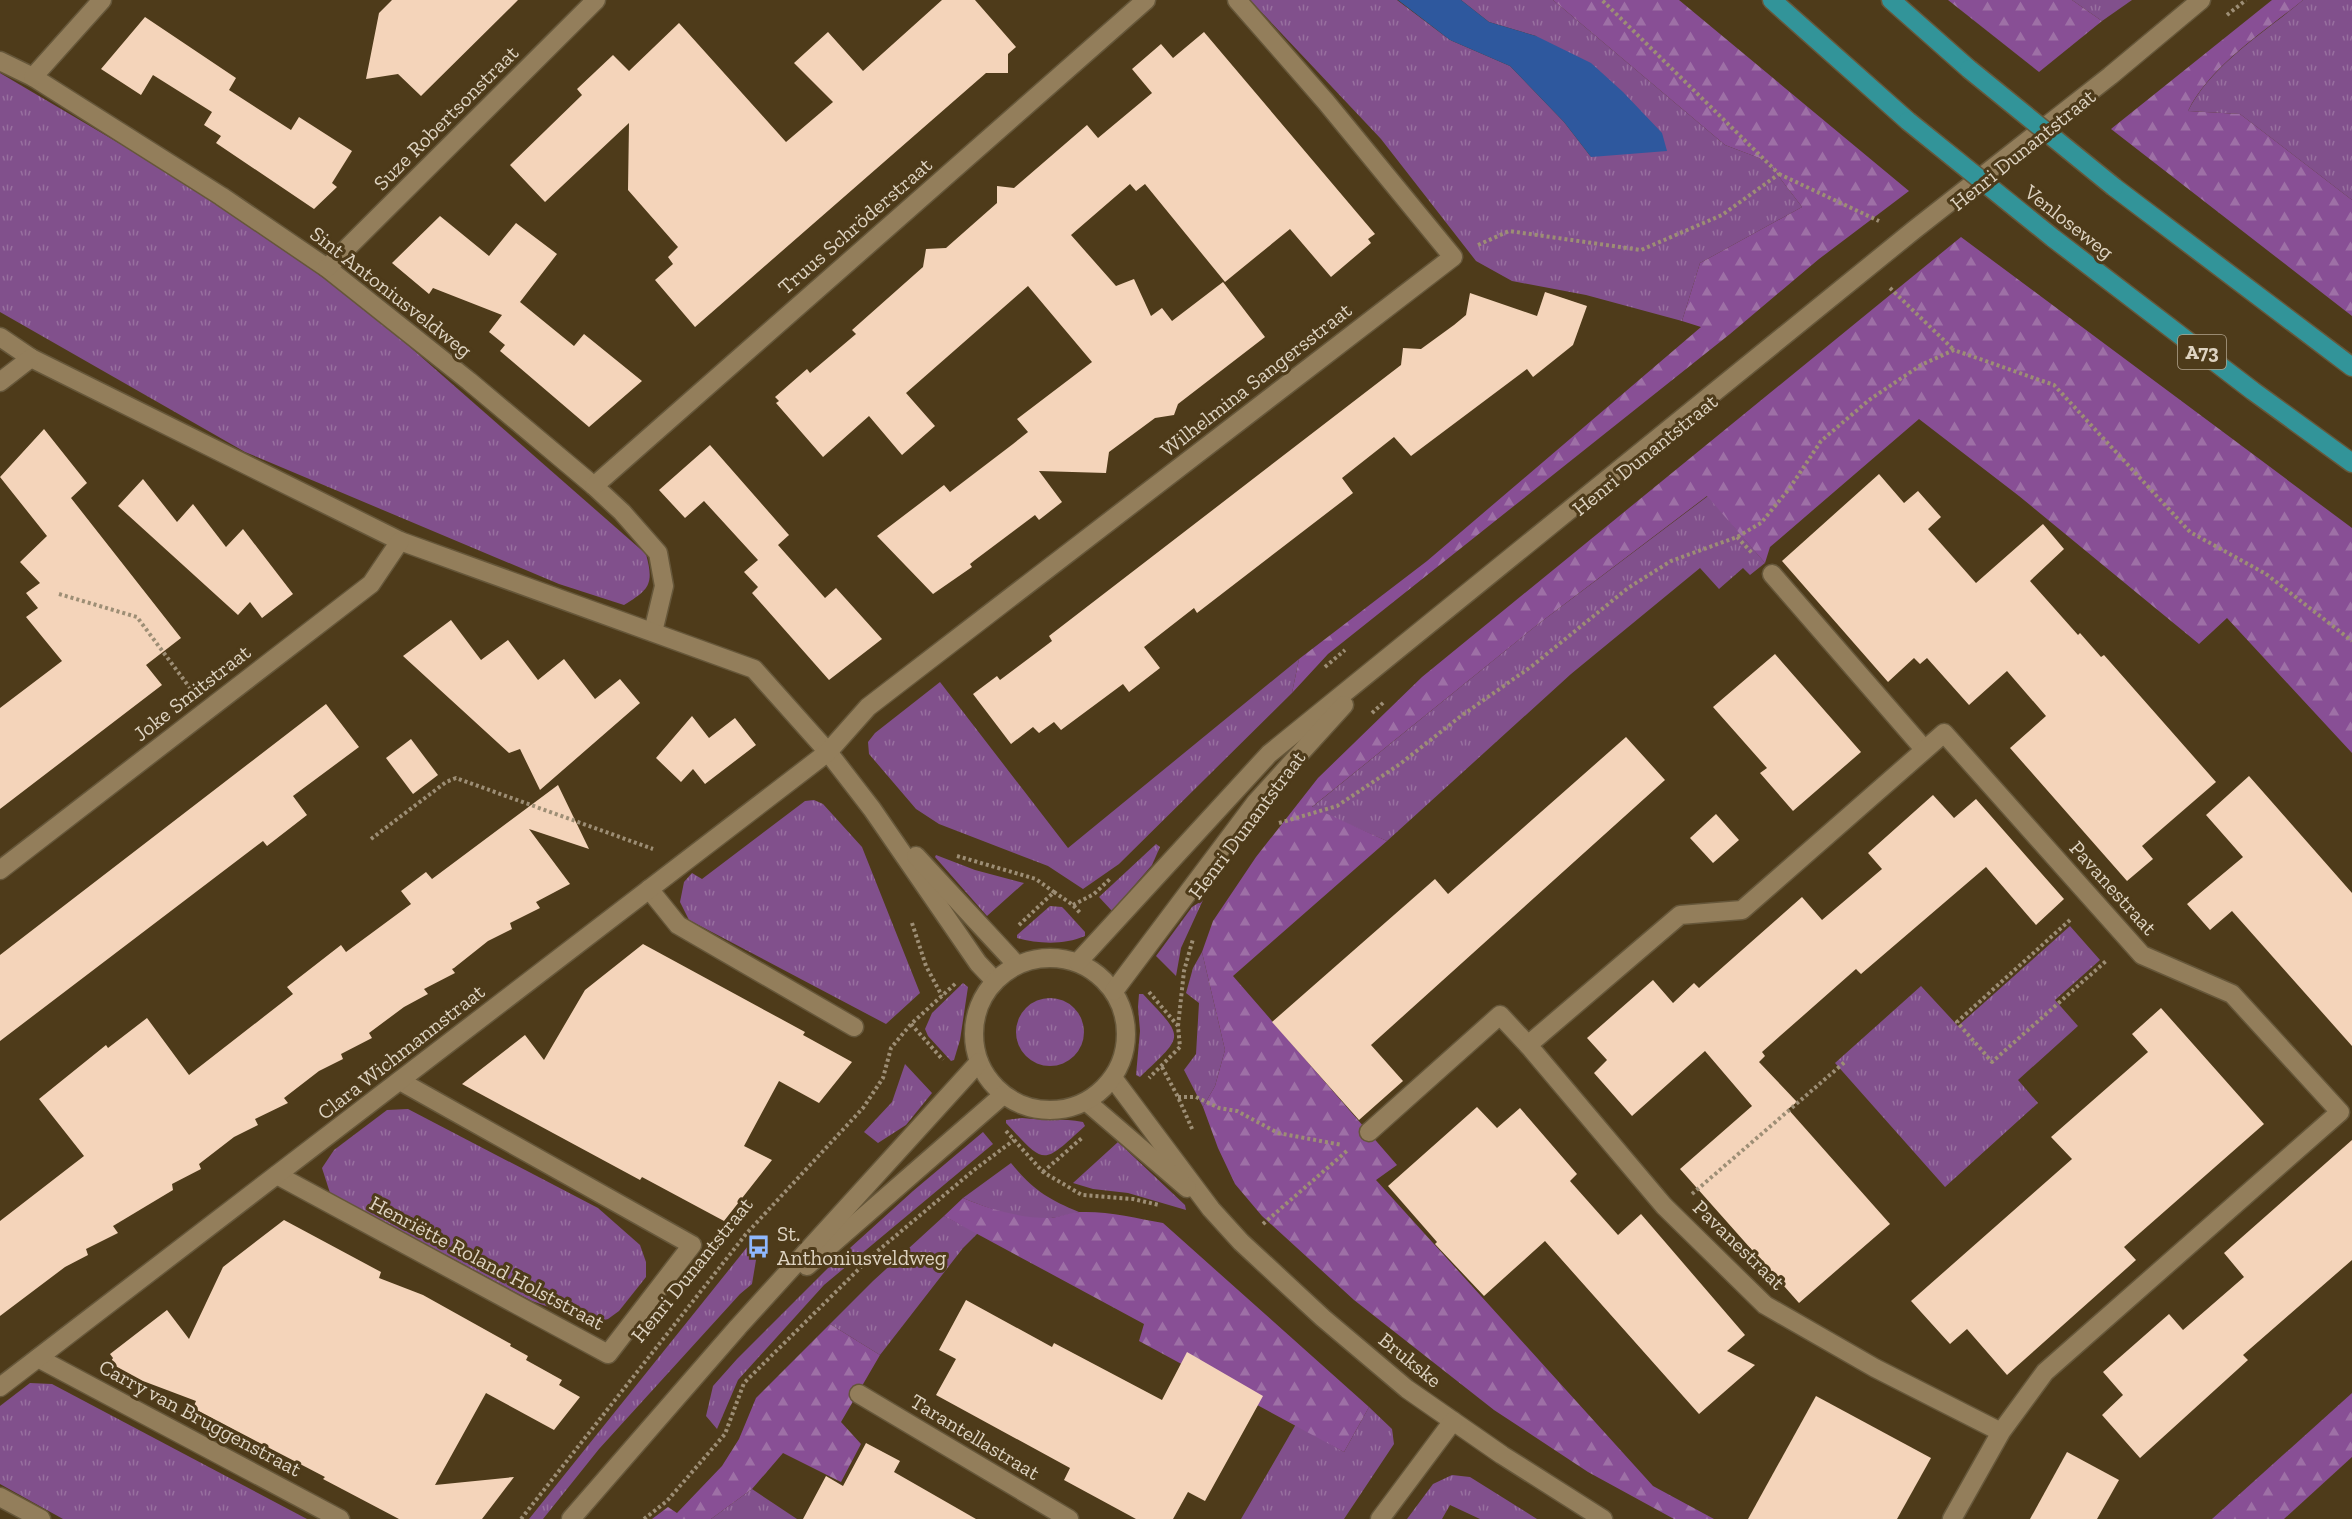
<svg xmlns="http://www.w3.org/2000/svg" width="2352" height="1519" viewBox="0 0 2352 1519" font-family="'Zilla Slab',serif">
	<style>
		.grass { fill: url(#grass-tufts) }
		.forest { fill: url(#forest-firs) }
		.water { fill: #2e589e }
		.building { fill: #f4d4ba }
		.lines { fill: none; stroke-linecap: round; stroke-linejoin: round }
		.minor-casing { stroke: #66573a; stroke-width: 21 }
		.tertiary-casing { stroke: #66573a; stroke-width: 21 }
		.motorway-casing { stroke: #66573a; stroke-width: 21 }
		.path { stroke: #9d8e75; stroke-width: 4; stroke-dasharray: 3 3; stroke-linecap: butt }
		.minor { stroke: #937e5b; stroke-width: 18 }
		.tertiary { stroke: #937e5b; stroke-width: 18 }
		.motorway { stroke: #329499; stroke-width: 18 }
		.motorway-bridge-casing { stroke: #66573a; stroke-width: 21; stroke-linecap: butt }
		.motorway-bridge { stroke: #329499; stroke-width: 18 }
		.labels { text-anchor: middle; stroke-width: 6; stroke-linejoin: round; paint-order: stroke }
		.shield { fill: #4e3b1a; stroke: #b3a58f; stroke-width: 1.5 }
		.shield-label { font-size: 20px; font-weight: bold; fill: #ded3c1 }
		.street-label { font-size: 21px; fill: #ded3c1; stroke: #4e3b1a }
		.poi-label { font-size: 21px; fill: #ded3c1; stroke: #4e3b1a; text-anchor: start }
	</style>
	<defs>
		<pattern id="grass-tufts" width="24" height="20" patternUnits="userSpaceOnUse" patternTransform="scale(1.5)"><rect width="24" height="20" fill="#81508c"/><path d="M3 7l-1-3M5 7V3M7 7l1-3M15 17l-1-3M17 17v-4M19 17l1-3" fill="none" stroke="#98709f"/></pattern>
		<pattern id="forest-firs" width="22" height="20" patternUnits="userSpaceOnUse" patternTransform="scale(1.5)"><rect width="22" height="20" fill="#884f95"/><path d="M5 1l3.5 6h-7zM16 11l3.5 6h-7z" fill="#9e70a6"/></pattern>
	</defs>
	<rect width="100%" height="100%" fill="#4e3b1a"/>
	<g class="grass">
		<path d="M1250,0H1397L1450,40L1510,66L1564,122L1591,157L1536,36L1489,22L1461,0H1553L1725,145L1767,161L1802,207L1700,263L1682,321L1586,295L1512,281L1476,261L1381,139Z"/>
		<path d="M2072,0H2132L2102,21Z"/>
		<path d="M2303,0H2352V200L2240,114L2188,111C2212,64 2264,33 2303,0Z"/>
		<path d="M0,73L156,165L270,236L353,297L646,554C654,584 650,589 624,605L559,584L245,452L0,312Z"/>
		<path d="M1708,496L1765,563L1750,575L1743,568L1719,589L1700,568L1571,674L1387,841L1311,808L1537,625Z"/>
		<path d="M1299,659L1292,693L1119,864L1083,889L1048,866L939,824L916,809L869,754L868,742L875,733L940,682L1068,848Z"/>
		<path d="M814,800L823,804L862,847L920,993L886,1024L689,920L680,902L684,882L692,873L702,879L805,801Z"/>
		<path d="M1156,844L1160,847L1152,865L1112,911L1099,897Z"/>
		<path d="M936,855L975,870L1024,883L987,916L935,857Z"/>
		<path d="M1203,900L1181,948L1176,976L1156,956L1192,907Z"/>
		<path d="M1050,906L1062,907L1065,910L1085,932V936C1064,945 1039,944 1017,938V935Z"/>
		<path d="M2070,926L2100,960L2055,1000L2078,1026L2018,1080L2038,1103L1945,1187L1835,1063L1921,986L1958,1026Z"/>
		<path d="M1202,952L1225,1050L1215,1086L1203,1107L1184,1070L1196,1054L1199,1003L1186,993L1193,968Z"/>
		<path d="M963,983L968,987L960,1040L954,1060L951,1061L928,1036L925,1029L932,1013Z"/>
		<path d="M1139,994H1143C1185,1039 1185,1034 1140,1077L1136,1075L1140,1031L1138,1007Z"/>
		<circle cx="1050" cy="1032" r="34"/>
		<path d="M905,1064L932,1093L906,1125L878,1143L864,1132L892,1102Z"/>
		<path d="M408,1109L598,1208L640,1245L646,1262V1277L619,1311L608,1319L593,1323L532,1301L330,1193L322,1168L334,1150L387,1110Z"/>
		<path d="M1022,1118C1043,1121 1063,1118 1083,1122L1085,1126C1042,1165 1046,1166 1006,1123V1120Z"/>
		<path d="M983,1132L993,1144L824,1285L738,1380L717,1429L706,1416L713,1386L737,1359L829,1267L913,1191Z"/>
		<path d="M1118,1142L1185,1205L1186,1210L1128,1193L1093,1189L1073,1183Z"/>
		<path d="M1011,1163C1033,1190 1048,1199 1079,1212C1070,1214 1060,1217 1051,1218C1021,1221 990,1209 963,1198Z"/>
		<path d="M944,1216L978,1233L963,1248L880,1355L830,1324L873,1281Z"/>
		<path d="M748,1246L757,1254L752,1284L740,1294L599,1449L543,1519H529Z"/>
		<path d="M30,1383L52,1384L307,1519H63L0,1484V1406Z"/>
		<path d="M1369,1407L1392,1429L1394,1444L1344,1519H1241L1296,1424L1344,1452Z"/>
		<path d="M1452,1475L1470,1477L1537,1519H1480L1450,1505L1442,1519H1407L1433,1484Z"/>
		<path d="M752,1489L797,1519H711Z"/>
	</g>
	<g class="forest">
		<path d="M1553,0H1679L1909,191L1819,259L1730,334L1328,654L1292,693L1299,659L1427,561L1701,327L1682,321L1700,263L1802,207L1767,161L1725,145Z"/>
		<path d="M1948,0H2072L2102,21L2039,72Z"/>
		<path d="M2272,0H2303C2265,31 2210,66 2188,111L2240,114L2352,200V316L2111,129Z"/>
		<path d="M1961,237L2352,528V753L2227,618L2199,644L2019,496L1919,419L1770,547L1765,563L1707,496L1537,625L1312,807L1387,841L1233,976L1397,1165L1376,1180L1653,1486L1714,1519H1674L1588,1472L1494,1410L1354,1300L1262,1216L1235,1184L1218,1148L1203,1107L1215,1086L1225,1050L1202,952L1213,921L1256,857L1318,778L1422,677Z"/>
		<path d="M963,1198C990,1209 1019,1218 1048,1218C1059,1218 1070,1212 1080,1212C1108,1211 1136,1218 1163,1223L1369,1407L1344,1452L1139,1341L1144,1324L944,1216Z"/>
		<path d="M830,1324L880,1355L841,1422L861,1444L841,1482L783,1453L752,1489L711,1519H652L668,1507L677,1513L722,1466L739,1439L756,1398Z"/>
		<path d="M2352,1393V1457L2284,1519H2212Z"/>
	</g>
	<path class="water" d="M1398,0H1461L1489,22L1536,36L1591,63L1623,92L1662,133L1667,151L1591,157L1564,122L1510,66L1450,40Z"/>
	<g class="building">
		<path d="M392,0H518L421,96L398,74L366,79L379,13Z"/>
		<path d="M942,0H975L1016,47L1008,54V73H986L695,327L655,280L673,264L668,257L678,247L628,190L629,123L545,202L510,165L582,95L577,89L613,55L629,71L679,23L786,142L833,102L794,63L828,32L863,71Z"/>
		<path d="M145,17L236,78L229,90L291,130L299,117L352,151L332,183L337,187L314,209L216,143L221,136L204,125L212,112L153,75L141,95L101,69Z"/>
		<path d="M1204,32L1375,234L1368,239L1371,243L1331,277L1290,229L1225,282L1145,184L1136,191L1130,184L1071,235L1116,286L1134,279L1151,316L1162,308L1172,321L1223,282L1265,337L1178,404L1174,415L1155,418L1109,452L1106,473L1039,471L1062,502L1039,520L1035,515L975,560L970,564L972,567L933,594L877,536L944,485L950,492L1013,444L1028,432L1017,419L1092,362L1028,286L906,393L935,426L902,455L869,416L823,457L776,403L779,401L775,397L807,369L810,373L856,334L852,330L923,267L926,249L946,248L997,203V186L1014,188L1087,125L1098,138L1152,93L1132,69L1161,44L1173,58Z"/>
		<path d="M440,216L489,256L516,223L557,254L520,302L574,346L584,334L642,381L589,427L500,351L505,345L489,332L502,315L433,288L429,294L392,263Z"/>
		<path d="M1545,292L1587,306L1573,345L1533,377L1527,369L1411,456L1394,437L1342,478L1353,493L1197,613L1194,608L1144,647L1160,668L1129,692L1123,684L1061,730L1054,722L1039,733L1033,727L1011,744L973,694L997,676L1000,680L1052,641L1049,636L1401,365L1403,348L1421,349L1454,325L1466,315L1470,293L1537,316Z"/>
		<path d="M44,429L87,483L71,498L181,638L146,665L162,685L0,809V708L62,661L26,617L38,608L26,593L40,583L20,562L47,536L0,477Z"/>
		<path d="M710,445L789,535L778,545L825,598L836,588L882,639L829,680L752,593L758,587L744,572L758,560L704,501L685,518L659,490Z"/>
		<path d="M1879,474L1904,503L1918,491L1941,517L1928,529L1976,583L2043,524L2064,549L2030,581L2078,635L2080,633L2101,657L2104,655L2216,782L2142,846L2153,859L2127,881L2010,748L2046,716L2007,671L1969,705L1927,658L1920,664L1914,658L1888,682L1782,561Z"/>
		<path d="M143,479L177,522L193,504L226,547L243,529L293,594L262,618L250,602L238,615L118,506Z"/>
		<path d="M451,620L481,660L508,640L538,680L564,659L595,699L620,679L640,703L540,790L520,749L509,753L403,656Z"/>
		<path d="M1775,654L1861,752L1793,811L1760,773L1767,768L1713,707Z"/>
		<path d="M326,704L359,747L293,796L307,815L267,846L263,841L0,1041V955Z"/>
		<path d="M692,716L709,738L735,718L756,745L705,784L693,769L681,782L656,758Z"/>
		<path d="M1626,737L1665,780L1371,1045L1403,1081L1359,1120L1272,1022L1435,879L1448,894Z"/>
		<path d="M411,739L438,775L413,794L386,758Z"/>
		<path d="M2249,776L2352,893V1046L2232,911L2210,930L2187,904L2243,857L2206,815Z"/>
		<path d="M558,785L589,849L529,829L570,884L536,902L540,908L510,923L512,929L488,941L454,968L452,969L455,973L424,989L428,994L404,1007L369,1033L372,1038L341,1054L343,1059L319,1071L284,1098L288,1103L255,1119L258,1125L234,1137L199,1164L201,1169L172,1184L173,1190L113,1226L118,1233L86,1249L88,1255L65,1267L0,1316V1221L84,1156L39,1099L106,1045L108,1048L147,1018L189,1075L293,994L287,987L341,945L346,952L411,904L401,891L426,872L432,879Z"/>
		<path d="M1933,795L1954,818L1976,799L2064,899L2036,925L1986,867L1861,974L1856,969L1762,1052L1765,1056L1759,1062L1797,1102L1788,1109L1890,1224L1799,1303L1680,1169L1752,1106L1705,1051L1632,1116L1594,1073L1607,1060L1587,1038L1653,980L1673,1003L1694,983L1699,988L1802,897L1822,920L1882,869L1868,853Z"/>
		<path d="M1716,814L1739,840L1713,863L1690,838Z"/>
		<path d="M643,944L805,1032L803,1035L852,1062L819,1103L779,1081L744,1146L772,1160L724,1221L642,1177L640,1180L462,1084L525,1035L544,1060L585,990Z"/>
		<path d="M2161,1008L2264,1124L2124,1247L2136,1260L2007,1375L1967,1329L1950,1344L1911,1301L2072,1159L2051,1137L2148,1052L2132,1034Z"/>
		<path d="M1477,1107L1497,1128L1520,1108L1577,1174L1570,1181L1618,1235L1641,1214L1745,1335L1727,1351L1755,1365L1699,1414L1545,1241L1484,1296L1435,1244L1437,1242L1388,1186Z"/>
		<path d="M2352,1140V1260L2243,1355L2248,1360L2140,1458L2102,1415L2123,1395L2103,1372L2169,1314L2183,1330L2244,1277L2224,1253Z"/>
		<path d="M284,1220L381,1272L379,1278L423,1295L511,1344L510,1346L528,1356L526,1360L562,1380L559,1385L580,1397L554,1430L486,1393L435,1485L514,1477L482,1519H399L323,1479L325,1477L193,1408L196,1401L143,1381L110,1363L113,1358L110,1354L167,1310L189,1339L223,1267Z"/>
		<path d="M966,1300L1052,1347L1054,1343L1162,1400L1187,1352L1263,1396L1205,1501L1188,1492L1173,1519H1136L1064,1480L1070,1468L936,1395L956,1359L939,1350Z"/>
		<path d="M1816,1396L1931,1458L1897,1519H1748Z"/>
		<path d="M866,1443L900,1461L894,1472L976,1519H803L826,1476L843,1486Z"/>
		<path d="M2067,1452L2119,1480L2097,1519H2030Z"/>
	</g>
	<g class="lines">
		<defs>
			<g id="minor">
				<path d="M0,61L33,77L221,196L327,268L469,381L594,486L622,512L658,553L664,586L653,632"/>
				<path d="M33,77L102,0"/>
				<path d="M327,268L596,0"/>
				<path d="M0,337L31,358L400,541L754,669L828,752L872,809L978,963L995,981"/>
				<path d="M0,382L31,358"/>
				<path d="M594,486L1146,0"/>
				<path d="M1772,574L1924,749"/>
				<path d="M916,856L1017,965"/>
				<path d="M0,870L371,584L400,541"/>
				<path d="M649,889L678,925L854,1027"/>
				<path d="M1113,1078L1211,1209L1241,1242L1323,1318L1407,1389L1502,1455L1603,1519"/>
				<path d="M1087,1102L1187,1188"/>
				<path d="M1369,1132L1500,1015L1528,1045"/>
				<path d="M277,1175L608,1354L692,1245L400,1081"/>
				<path d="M38,1358L340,1519"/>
				<path d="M0,1387L828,752L868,707L1453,257L1326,102L1237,0"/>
				<path d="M859,1394L1069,1519"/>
				<path d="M0,1497L41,1519"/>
				<path d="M1380,1519L1453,1421"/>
				<path d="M1952,1519L2001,1432L2045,1372L2340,1112L2232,994L2142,955L1944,733L1742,910L1680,915L1528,1045L1664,1206L1765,1305L1875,1368L2001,1432"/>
			</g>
			<g id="tertiary">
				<circle cx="1050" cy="1034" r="76"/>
				<path d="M1078,962L1269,754L1914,230L2110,76L2201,0"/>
				<path d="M1114,991L1256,802L1344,705"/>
				<path d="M807,1266L1003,1095"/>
				<path d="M571,1519L738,1327L979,1062"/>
			</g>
			<g id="motorway">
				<path d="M1772,0L1908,121"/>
				<path d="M1891,0L1969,69"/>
				<path d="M2114,187L2352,367"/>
				<path d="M2053,238L2253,391L2352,463"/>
			</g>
		</defs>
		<use href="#minor" class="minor-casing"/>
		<use href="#tertiary" class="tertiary-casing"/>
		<use href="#motorway" class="motorway-casing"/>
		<g class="path">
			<path d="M2227,15L2246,0"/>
			<path d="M1779,174L1879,221"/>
			<path d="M1478,245L1509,231L1641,250L1722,215L1779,174L1602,0"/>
			<path d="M1890,288L1954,350"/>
			<path d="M1737,537L1753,554"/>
			<path d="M59,594L137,617L190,688"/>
			<path d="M1325,667L1345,650"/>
			<path d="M1372,713L1384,702"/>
			<path d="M1279,823L1337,806L1400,764L1461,716L1532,666L1628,588L1671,561L1737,537L1761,523L1789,489L1821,441L1869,400L1921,365L1954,350L2054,385L2190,532L2266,574L2352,641"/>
			<path d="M371,839L446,782L456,778L653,849"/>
			<path d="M957,856L1036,879L1054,892"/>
			<path d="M1073,905L1094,894L1111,878"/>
			<path d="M2070,920L1957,1022L1992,1062L2106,961"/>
			<path d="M912,923L926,966L942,996"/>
			<path d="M1019,925L1054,892L1073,905L1081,914"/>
			<path d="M1149,992L1178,1026L1180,1047L1149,1078"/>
			<path d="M911,1024L943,1060"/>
			<path d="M1178,1026L1184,971L1193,939"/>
			<path d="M1162,1067L1178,1097L1193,1131"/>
			<path d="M1178,1097H1196L1219,1108L1237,1111L1278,1133L1342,1145"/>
			<path d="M1006,1131L1043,1172L1082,1195L1133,1199L1159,1205"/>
			<path d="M1043,1172L1083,1137"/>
			<path d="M1692,1194L1846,1061"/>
			<path d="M1263,1224L1348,1150"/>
			<path d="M521,1519L746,1234L863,1108L883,1078L891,1048L911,1024L956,983"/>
			<path d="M644,1519L667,1501L725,1434L744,1383L874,1254L974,1170L1014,1140"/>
		</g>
		<use href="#minor" class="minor"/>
		<use href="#tertiary" class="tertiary"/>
		<use href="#motorway" class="motorway"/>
		<defs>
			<g id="motorway-bridge">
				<path d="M1969,69L2114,187"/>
				<path d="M1908,121L2053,238"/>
			</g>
		</defs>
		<use href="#motorway-bridge" class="motorway-bridge-casing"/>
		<use href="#motorway-bridge" class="motorway-bridge"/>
	</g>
	<defs>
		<symbol id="bus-bare" viewBox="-9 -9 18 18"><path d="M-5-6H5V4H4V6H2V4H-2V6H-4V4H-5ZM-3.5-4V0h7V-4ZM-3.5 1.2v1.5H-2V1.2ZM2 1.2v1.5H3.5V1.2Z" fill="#8fb8fd" stroke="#4e3b1a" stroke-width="2.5" paint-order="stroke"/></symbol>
	</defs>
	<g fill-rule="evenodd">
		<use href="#bus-bare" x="742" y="1230" width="33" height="33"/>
	</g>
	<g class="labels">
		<rect class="shield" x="2178" y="335" width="48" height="34" rx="4.5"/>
		<g class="shield-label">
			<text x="2202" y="359">A73</text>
		</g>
		<g class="street-label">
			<text transform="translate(446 118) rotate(-45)" y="7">Suze Robertsonstraat</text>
			<text transform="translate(2023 150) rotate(-39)" y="7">Henri Dunantstraat</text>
			<text transform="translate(2069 222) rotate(38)" y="7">Venloseweg</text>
			<text transform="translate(855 226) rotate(-41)" y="7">Truus Schröderstraat</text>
			<text transform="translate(391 292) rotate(38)" y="7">Sint Antoniusveldweg</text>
			<text transform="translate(1256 380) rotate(-38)" y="7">Wilhelmina Sangersstraat</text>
			<text transform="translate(1645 455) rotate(-39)" y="7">Henri Dunantstraat</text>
			<text transform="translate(192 693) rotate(-38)" y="7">Joke Smitstraat</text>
			<text transform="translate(1247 825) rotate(-53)" y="7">Henri Dunantstraat</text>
			<text transform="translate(2113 888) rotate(48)" y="7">Pavanestraat</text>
			<text transform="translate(401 1052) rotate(-38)" y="7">Clara Wichmannstraat</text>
			<text transform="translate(1739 1245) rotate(44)" y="7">Pavanestraat</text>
			<text transform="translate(487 1263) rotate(28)" y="7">Henriëtte Roland Holststraat</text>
			<text transform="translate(692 1270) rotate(-51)" y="7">Henri Dunantstraat</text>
			<text transform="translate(1410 1360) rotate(39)" y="7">Brukske</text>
			<text transform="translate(200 1418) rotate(28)" y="7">Carry van Bruggenstraat</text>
			<text transform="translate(975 1437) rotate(31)" y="7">Tarantellastraat</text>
		</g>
		<g class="poi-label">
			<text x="777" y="1241">St.<tspan x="777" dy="24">Anthoniusveldweg</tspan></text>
		</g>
	</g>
</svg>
